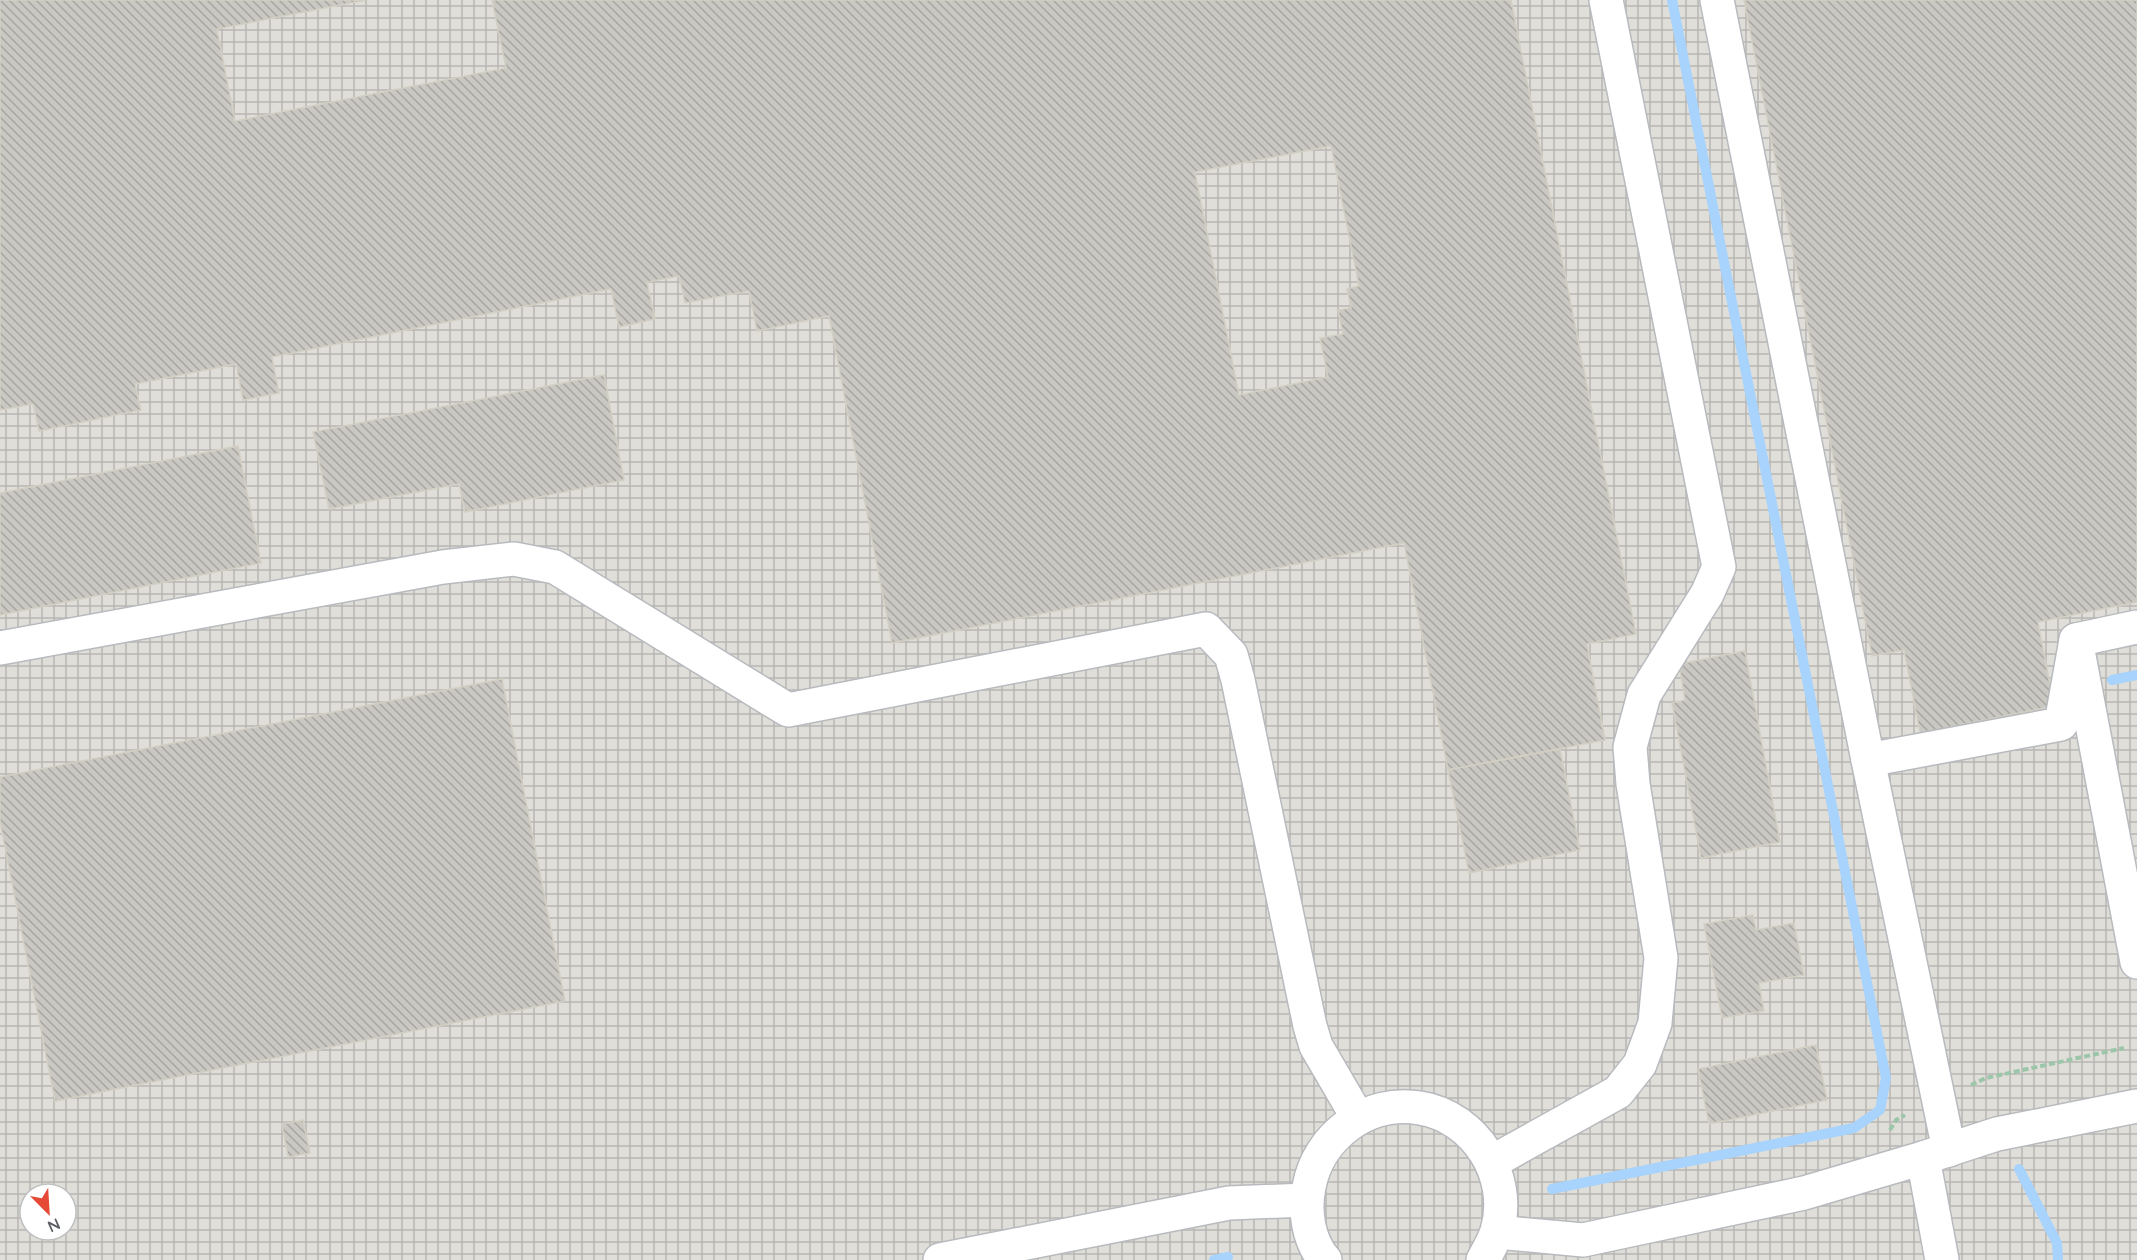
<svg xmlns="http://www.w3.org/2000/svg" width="2137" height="1260" viewBox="0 0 2137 1260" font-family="Quicksand,sans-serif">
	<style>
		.industrial { fill: url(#industrial-grid); fill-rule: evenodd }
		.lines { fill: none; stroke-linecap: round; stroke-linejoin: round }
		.stream { stroke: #a7d3fc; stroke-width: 10 }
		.building { fill: url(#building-back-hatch); stroke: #d3cfc3; stroke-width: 1.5; fill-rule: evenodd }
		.minor-casing { stroke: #b7babe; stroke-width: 36 }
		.path { stroke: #9bc6a9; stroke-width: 4; stroke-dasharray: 6 3; stroke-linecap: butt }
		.minor { stroke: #fff; stroke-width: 33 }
	</style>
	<defs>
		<pattern id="industrial-grid" width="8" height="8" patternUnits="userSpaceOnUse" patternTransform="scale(1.5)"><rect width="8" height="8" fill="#e0ded9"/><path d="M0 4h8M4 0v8" fill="none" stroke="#b9b7b4"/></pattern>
		<pattern id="building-back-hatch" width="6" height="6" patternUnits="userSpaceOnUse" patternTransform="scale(1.5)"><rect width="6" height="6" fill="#cac8c2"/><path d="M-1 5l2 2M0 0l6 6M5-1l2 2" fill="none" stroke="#a7a6a1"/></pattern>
	</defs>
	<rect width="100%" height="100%" fill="#eeede5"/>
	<path class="industrial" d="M0,0H2137V1260H0ZM30,1194H66V1230H30Z"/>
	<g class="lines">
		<g class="stream">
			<path d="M2112,680L2137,675"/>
			<path d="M2019,1169L2057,1243L2058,1260"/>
			<path d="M1552,1189L1854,1128L1880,1110L1886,1078L1672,0"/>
			<path d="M1214,1260L1228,1257"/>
		</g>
	</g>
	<g class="building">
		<path d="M0,0H366L217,29L235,121L506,68L492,0H1511L1636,634L1587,644L1605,740L1448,770L1404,543L892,643L829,316L757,331L749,291L685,303L679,276L647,282L655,319L619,327L611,289L272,357L279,393L243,400L236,364L135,384L141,410L39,431L33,404L0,410ZM1331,146L1359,286L1347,289L1351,308L1338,310L1343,334L1320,338L1328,377L1239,395L1195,172Z"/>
		<path d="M1744,0H2137V602L2038,622L2054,706L1920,733L1904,650L1872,656Z"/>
		<path d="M604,375L624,480L465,512L459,484L329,509L313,432Z"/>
		<path d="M238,446L261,563L0,615V493Z"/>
		<path d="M1745,651L1780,842L1701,858L1672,703L1685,700L1679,664Z"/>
		<path d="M502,679L565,1001L55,1101L0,822V777Z"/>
		<path d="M1560,749L1580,850L1469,873L1448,770Z"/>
		<path d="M1753,915L1756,930L1794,923L1804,975L1759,983L1764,1011L1722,1018L1704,924Z"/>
		<path d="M1816,1045L1827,1100L1709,1124L1698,1069Z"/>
		<path d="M303,1120L310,1153L288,1157L282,1124Z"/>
	</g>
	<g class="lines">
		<defs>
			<g id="minor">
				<path d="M1717,0L1868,760L2061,724L2076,640L2137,962"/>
				<path d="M2076,640L2137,627"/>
				<path d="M0,648L443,567L514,559L555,567L788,710L1206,629L1231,655L1238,680L1310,1026L1316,1046L1358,1118"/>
				<path d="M1868,760L1949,1150"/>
				<path d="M1923,1158L1942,1260"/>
				<path d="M1492,1162L1618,1092L1640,1064L1655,1023L1661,958L1633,784L1630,747L1644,695L1707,594L1719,567L1606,0"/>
				<path d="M1497,1232L1583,1240L1804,1193L1923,1158L1997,1134L2137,1106"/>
				<path d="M940,1260L1229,1203L1306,1200"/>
				<path d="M1325,1260C1308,1241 1304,1210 1309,1187C1318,1136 1368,1099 1420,1108C1476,1117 1513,1177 1497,1231C1494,1241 1488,1251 1483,1260"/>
			</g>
		</defs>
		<use href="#minor" class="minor-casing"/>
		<g class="path">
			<path d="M1971,1085L1986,1078L2124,1048"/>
			<path d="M1890,1130L1896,1120L1905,1115"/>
		</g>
		<use href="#minor" class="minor"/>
	</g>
	<g transform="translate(48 1212) rotate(156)"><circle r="28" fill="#ffffff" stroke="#bebfc1" stroke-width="1.5"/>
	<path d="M0-4.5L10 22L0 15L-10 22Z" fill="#e44a35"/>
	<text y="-9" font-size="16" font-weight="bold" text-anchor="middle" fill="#5c6065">N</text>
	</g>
</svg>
